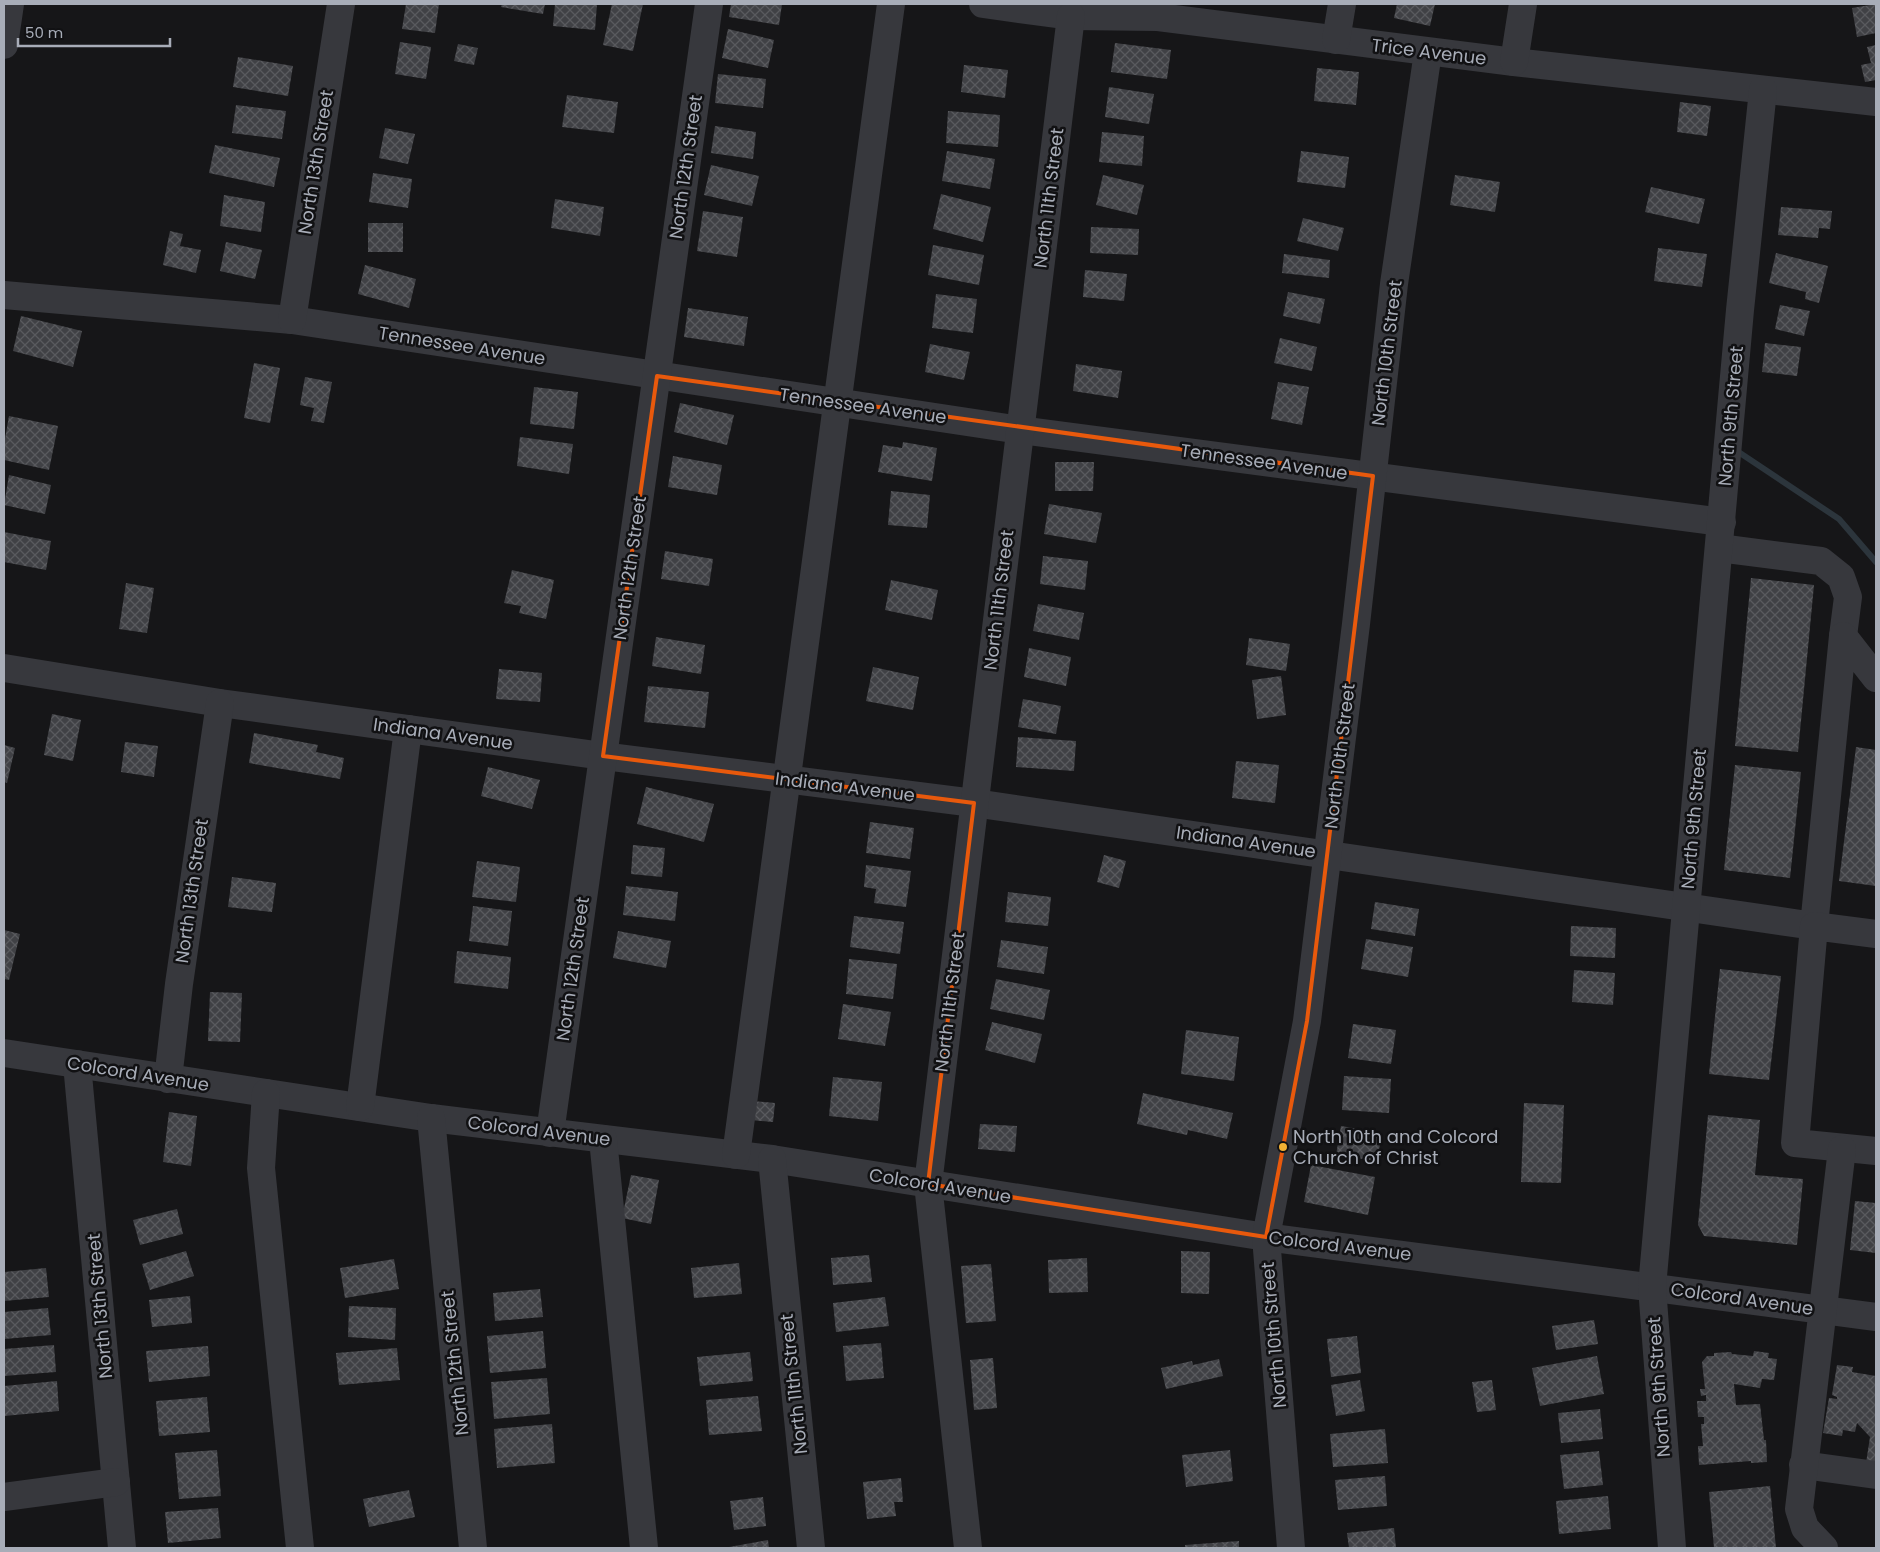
<svg xmlns="http://www.w3.org/2000/svg" width="1880" height="1552" viewBox="0 0 1880 1552" font-family="Poppins,sans-serif">
	<style>
		.lines { fill: none; stroke-linecap: round; stroke-linejoin: round }
		.stream { stroke: #2c353c; stroke-width: 6 }
		.building { fill: url(#building-cross-hatch) }
		.minor { stroke: #37383d; stroke-width: 28 }
		.marked { fill: none; stroke: #e8590c; stroke-width: 4; stroke-linejoin: round }
		.poi-dot { fill: #f2b134; stroke: #111113; stroke-width: 2 }
		.labels { text-anchor: middle; stroke-width: 5; stroke-linejoin: round; paint-order: stroke }
		.street-label { font-size: 18px; fill: #a8adb8; stroke: #111113 }
		.poi-label { font-size: 18px; fill: #a8adb8; stroke: #111113; text-anchor: start }
	</style>
	<defs>
		<pattern id="building-cross-hatch" width="8" height="8" patternUnits="userSpaceOnUse" patternTransform="scale(1.25)"><rect width="8" height="8" fill="#404145"/><path d="M0 0l8 8M0 8l8-8" fill="none" stroke="#595a5e"/></pattern>
	</defs>
	<rect width="100%" height="100%" fill="#161618"/>
	<g class="lines">
		<path class="stream" d="M1737,451L1839,519L1876,562"/>
	</g>
	<g class="building">
		<path d="M406,4H439L435,33L402,29Z"/>
		<path d="M502,4H545L543,14L501,7Z"/>
		<path d="M555,4H597L595,30L553,26Z"/>
		<path d="M612,4H643L633,51L603,45Z"/>
		<path d="M731,4H782L779,25L729,17Z"/>
		<path d="M1397,4H1435L1430,26L1394,18Z"/>
		<path d="M1876,4V33L1857,37L1852,8Z"/>
		<path d="M728,29L774,40L768,68L722,58Z"/>
		<path d="M400,42L431,47L426,79L395,74Z"/>
		<path d="M1115,43L1171,50L1167,79L1111,72Z"/>
		<path d="M458,44L478,48L474,65L454,61Z"/>
		<path d="M1876,45V80L1865,82L1861,65L1871,63L1867,47Z"/>
		<path d="M238,57L293,66L288,96L233,87Z"/>
		<path d="M964,65L1008,70L1005,98L961,92Z"/>
		<path d="M1317,68L1359,72L1356,105L1314,101Z"/>
		<path d="M718,74L766,79L763,108L715,103Z"/>
		<path d="M1109,87L1154,94L1149,124L1105,117Z"/>
		<path d="M567,95L618,102L614,133L562,127Z"/>
		<path d="M1680,102L1711,106L1707,136L1677,132Z"/>
		<path d="M236,105L286,111L282,139L232,133Z"/>
		<path d="M948,111L1000,115L998,147L946,143Z"/>
		<path d="M715,126L756,132L753,159L711,153Z"/>
		<path d="M385,128L415,134L408,164L379,158Z"/>
		<path d="M1102,132L1144,136L1142,166L1099,162Z"/>
		<path d="M215,145L280,158L274,187L209,173Z"/>
		<path d="M947,151L995,159L990,189L942,181Z"/>
		<path d="M1301,151L1349,157L1345,188L1297,182Z"/>
		<path d="M711,165L759,176L752,206L704,195Z"/>
		<path d="M373,173L412,179L408,208L369,202Z"/>
		<path d="M1103,175L1144,185L1137,215L1096,205Z"/>
		<path d="M1455,175L1500,182L1495,212L1450,205Z"/>
		<path d="M1651,187L1705,199L1699,224L1645,212Z"/>
		<path d="M941,194L991,207L983,242L933,229Z"/>
		<path d="M224,195L265,202L261,232L220,226Z"/>
		<path d="M555,199L604,207L600,236L551,228Z"/>
		<path d="M1781,207L1832,211L1830,229L1819,228L1818,238L1778,235Z"/>
		<path d="M703,211L743,217L737,257L697,251Z"/>
		<path d="M1303,218L1344,228L1338,251L1297,241Z"/>
		<rect x="368" y="223" width="35" height="29"/>
		<path d="M1091,227L1139,229L1138,255L1090,253Z"/>
		<path d="M170,231L183,234L180,246L201,250L196,273L163,265Z"/>
		<path d="M226,242L262,250L255,279L220,271Z"/>
		<path d="M933,245L984,255L979,285L928,275Z"/>
		<path d="M1658,248L1707,254L1702,287L1654,281Z"/>
		<path d="M1776,253L1828,266L1819,303L1805,299L1806,292L1769,283Z"/>
		<path d="M1284,254L1330,260L1329,278L1282,273Z"/>
		<path d="M365,265L416,279L409,308L358,294Z"/>
		<path d="M1085,270L1127,274L1124,301L1083,297Z"/>
		<path d="M1288,292L1325,299L1320,324L1283,316Z"/>
		<path d="M936,294L977,299L973,333L932,328Z"/>
		<path d="M1780,305L1810,311L1804,336L1775,329Z"/>
		<path d="M688,308L748,317L744,346L684,337Z"/>
		<path d="M21,316L82,331L73,367L13,351Z"/>
		<path d="M1280,338L1317,347L1312,371L1274,363Z"/>
		<path d="M1765,343L1801,347L1797,376L1762,372Z"/>
		<path d="M930,344L970,352L964,380L925,372Z"/>
		<path d="M254,363L280,368L270,423L244,418Z"/>
		<path d="M1076,364L1122,371L1118,398L1073,391Z"/>
		<path d="M305,377L332,382L324,423L311,421L314,408L300,405Z"/>
		<path d="M1278,382L1309,387L1302,425L1271,419Z"/>
		<path d="M534,387L578,392L574,429L530,424Z"/>
		<path d="M680,403L734,415L727,445L674,432Z"/>
		<path d="M9,416L58,426L49,470L4,460V444Z"/>
		<path d="M520,437L573,444L569,474L517,466Z"/>
		<path d="M903,442L937,448L932,481L878,472L883,445L902,448Z"/>
		<path d="M673,456L722,465L717,495L668,487Z"/>
		<path d="M1055,462H1094L1093,491H1055Z"/>
		<path d="M9,475L51,485L45,514L4,505Z"/>
		<path d="M891,491L930,495L927,528L888,525Z"/>
		<path d="M1049,504L1102,513L1096,543L1044,534Z"/>
		<path d="M4,532L51,541L46,570L4,562Z"/>
		<path d="M665,551L713,559L709,586L661,579Z"/>
		<path d="M1043,556L1088,561L1085,590L1040,584Z"/>
		<path d="M512,570L554,580L546,619L519,613L521,606L504,603Z"/>
		<path d="M1751,578L1814,585L1798,752L1735,746Z"/>
		<path d="M891,580L938,590L932,620L885,610Z"/>
		<path d="M126,583L154,588L147,633L119,629Z"/>
		<path d="M1038,604L1084,613L1079,640L1033,631Z"/>
		<path d="M656,637L705,645L701,674L652,666Z"/>
		<path d="M1249,638L1290,644L1286,671L1246,665Z"/>
		<path d="M1029,648L1071,657L1066,686L1024,677Z"/>
		<path d="M873,667L919,677L913,710L866,701Z"/>
		<path d="M499,669L542,673L540,702L496,699Z"/>
		<path d="M1281,676L1286,715L1257,719L1252,680Z"/>
		<path d="M648,686L709,692L705,728L644,722Z"/>
		<path d="M1023,699L1061,706L1056,734L1018,727Z"/>
		<path d="M52,714L81,720L73,761L44,755Z"/>
		<path d="M254,733L318,745L316,752L344,758L340,779L249,763Z"/>
		<path d="M1018,737L1076,741L1074,771L1016,767Z"/>
		<path d="M125,742L158,746L154,777L121,772Z"/>
		<path d="M4,745L15,748L7,783L4,782Z"/>
		<path d="M1856,747L1876,750V886L1839,881Z"/>
		<path d="M1236,761L1279,765L1275,803L1232,798Z"/>
		<path d="M1735,765L1801,772L1790,878L1724,870Z"/>
		<path d="M488,767L540,780L532,809L481,796Z"/>
		<path d="M646,787L714,804L704,842L637,824Z"/>
		<path d="M870,822L914,828L910,859L866,853Z"/>
		<path d="M633,845L665,848L662,877L631,874Z"/>
		<path d="M1104,855L1126,861L1119,888L1097,882Z"/>
		<path d="M477,861L520,867L516,902L472,897Z"/>
		<path d="M866,865L911,871L906,907L874,903L876,889L864,887Z"/>
		<path d="M232,877L276,883L272,912L228,907Z"/>
		<path d="M626,886L678,892L675,921L623,915Z"/>
		<path d="M1008,892L1051,897L1048,926L1005,922Z"/>
		<path d="M1375,902L1419,909L1415,936L1371,929Z"/>
		<path d="M473,906L512,911L508,946L469,941Z"/>
		<path d="M854,916L904,922L900,954L850,947Z"/>
		<path d="M1571,926L1616,928L1615,958L1570,956Z"/>
		<path d="M4,930L20,934L9,980L4,979Z"/>
		<path d="M618,931L671,941L666,968L613,958Z"/>
		<path d="M1366,939L1413,947L1408,977L1361,969Z"/>
		<path d="M1001,940L1048,947L1044,974L997,967Z"/>
		<path d="M457,951L511,957L508,989L454,983Z"/>
		<path d="M849,959L897,964L893,999L846,994Z"/>
		<path d="M1720,969L1781,976L1769,1080L1709,1074Z"/>
		<path d="M1574,970L1615,973L1613,1005L1572,1002Z"/>
		<path d="M996,979L1050,990L1044,1020L990,1009Z"/>
		<path d="M210,992L242,993L240,1042L208,1041Z"/>
		<path d="M843,1004L891,1012L885,1046L838,1039Z"/>
		<path d="M992,1022L1042,1034L1035,1063L985,1050Z"/>
		<path d="M1353,1024L1396,1030L1391,1064L1348,1058Z"/>
		<path d="M1186,1030L1239,1037L1234,1081L1181,1074Z"/>
		<path d="M1344,1076L1391,1079L1389,1113L1342,1110Z"/>
		<path d="M833,1077L882,1082L878,1121L829,1116Z"/>
		<path d="M1143,1093L1233,1113L1227,1139L1188,1130L1187,1135L1137,1124Z"/>
		<path d="M752,1101L775,1103L773,1122L750,1120Z"/>
		<path d="M1524,1103L1564,1105L1561,1183L1521,1182Z"/>
		<path d="M169,1112L197,1116L191,1166L163,1162Z"/>
		<path d="M1708,1115L1760,1120L1755,1175L1803,1179L1797,1245L1704,1236L1698,1225Z"/>
		<path d="M980,1124L1017,1126L1015,1152L978,1149Z"/>
		<path d="M1341,1126L1382,1133L1377,1161L1336,1155Z"/>
		<path d="M1311,1165L1375,1177L1368,1215L1304,1202Z"/>
		<path d="M631,1175L659,1180L651,1224L622,1218Z"/>
		<path d="M1855,1201L1876,1203V1253L1850,1250Z"/>
		<path d="M177,1209L183,1234L140,1245L133,1220Z"/>
		<path d="M186,1251L194,1276L150,1290L142,1264Z"/>
		<path d="M1181,1251L1210,1252L1209,1294L1181,1293Z"/>
		<path d="M869,1255L872,1282L833,1285L831,1258Z"/>
		<path d="M1087,1258L1088,1292L1049,1293L1048,1260Z"/>
		<path d="M394,1259L399,1289L345,1298L340,1268Z"/>
		<path d="M739,1263L742,1294L694,1298L691,1268Z"/>
		<path d="M991,1264L996,1321L966,1323L961,1266Z"/>
		<path d="M46,1268L49,1297L4,1301V1272Z"/>
		<path d="M540,1289L543,1317L495,1321L493,1293Z"/>
		<path d="M190,1296L192,1323L152,1327L149,1300Z"/>
		<path d="M885,1297L889,1326L836,1332L833,1303Z"/>
		<path d="M349,1306L396,1308L395,1340L348,1337Z"/>
		<path d="M48,1308L51,1335L4,1339V1312Z"/>
		<path d="M1594,1320L1598,1344L1556,1350L1552,1326Z"/>
		<path d="M543,1331L546,1368L490,1373L487,1336Z"/>
		<path d="M1357,1336L1361,1373L1331,1377L1327,1339Z"/>
		<path d="M881,1343L884,1378L846,1381L843,1346Z"/>
		<path d="M54,1345L56,1372L4,1376V1349Z"/>
		<path d="M208,1346L210,1376L149,1382L146,1351Z"/>
		<path d="M397,1348L400,1380L339,1385L336,1353Z"/>
		<path d="M1754,1351L1769,1353L1768,1358L1777,1359L1774,1380L1762,1379L1760,1388L1734,1384L1736,1405L1760,1404L1764,1440H1766L1767,1462L1751,1463V1461L1699,1465L1698,1446H1703L1701,1424H1704V1417H1698L1697,1401H1706V1395L1701,1396L1700,1389H1705L1702,1362L1707,1356H1714V1353L1731,1352L1732,1354L1753,1356Z"/>
		<path d="M750,1352L753,1381L700,1386L697,1357Z"/>
		<path d="M1597,1356L1604,1394L1540,1406L1532,1368Z"/>
		<path d="M993,1358L997,1408L974,1410L970,1360Z"/>
		<path d="M1219,1359L1223,1376L1166,1389L1161,1368L1192,1361L1193,1365Z"/>
		<path d="M1837,1365L1853,1367L1852,1372L1876,1376V1464L1866,1463L1870,1437L1857,1423L1855,1432L1843,1430L1842,1436L1823,1433L1829,1398L1837,1399V1397L1832,1395Z"/>
		<path d="M547,1378L550,1414L494,1419L491,1382Z"/>
		<path d="M1360,1380L1365,1411L1336,1416L1331,1385Z"/>
		<path d="M1492,1380L1496,1410L1477,1412L1472,1382Z"/>
		<path d="M57,1381L59,1411L4,1416V1386Z"/>
		<path d="M758,1396L762,1431L709,1435L706,1400Z"/>
		<path d="M207,1397L210,1432L159,1436L156,1401Z"/>
		<path d="M1600,1409L1603,1439L1561,1443L1558,1413Z"/>
		<path d="M552,1424L555,1463L497,1468L494,1429Z"/>
		<path d="M1385,1429L1388,1463L1333,1467L1330,1434Z"/>
		<path d="M217,1450L221,1496L179,1499L175,1453Z"/>
		<path d="M1230,1450L1233,1481L1186,1487L1182,1455Z"/>
		<path d="M1599,1451L1603,1485L1564,1489L1560,1455Z"/>
		<path d="M1385,1476L1387,1506L1338,1510L1335,1480Z"/>
		<path d="M901,1478L903,1502H894L896,1516L867,1519L863,1482Z"/>
		<path d="M1770,1486L1776,1548H1714L1709,1492Z"/>
		<path d="M409,1490L415,1517L369,1527L363,1499Z"/>
		<path d="M1608,1496L1611,1529L1559,1534L1556,1501Z"/>
		<path d="M763,1497L766,1526L734,1530L730,1501Z"/>
		<path d="M218,1508L221,1538L168,1543L165,1512Z"/>
		<path d="M1394,1528L1396,1548H1349L1347,1533Z"/>
		<path d="M768,1540L769,1548H729V1547Z"/>
		<path d="M1239,1541V1548H1185V1545Z"/>
	</g>
	<g class="lines">
		<g class="minor">
			<path d="M983,4L1071,16L1158,17L1514,62L1876,102"/>
			<path d="M1336,40L1342,4"/>
			<path d="M4,45L10,4"/>
			<path d="M1514,62L1523,4"/>
			<path d="M4,295L292,320L1020,430L1722,522"/>
			<path d="M292,320L341,4"/>
			<path d="M1719,548L1821,561L1841,577L1848,597L1843,636"/>
			<path d="M4,668L220,703L603,756L974,803L1814,926L1843,636L1876,678"/>
			<path d="M1876,934L1814,926L1795,1143L1876,1151"/>
			<path d="M4,1053L431,1118L772,1159L1266,1237L1876,1317"/>
			<path d="M77,1064L122,1548"/>
			<path d="M168,1079L179,984L220,703"/>
			<path d="M266,1093L261,1168L300,1548"/>
			<path d="M360,1107L408,729"/>
			<path d="M431,1118L473,1548"/>
			<path d="M550,1133L709,4"/>
			<path d="M603,1139L644,1548"/>
			<path d="M736,1155L891,4"/>
			<path d="M772,1159L811,1548"/>
			<path d="M1803,1465L1876,1475"/>
			<path d="M4,1497L116,1482"/>
			<path d="M968,1548L928,1184L1071,16"/>
			<path d="M1291,1548L1266,1237L1307,1021L1356,624L1394,284L1428,52"/>
			<path d="M1672,1548L1652,1287L1740,310L1763,90"/>
			<path d="M1824,1548L1805,1528L1799,1509L1842,1149"/>
		</g>
	</g>
	<path class="marked" d="M657,376L1373,476L1307,1021L1266,1237L928,1184L974,803L603,756Z"/>
	<circle class="poi-dot" cx="1283" cy="1147" r="5"/>
	<g class="labels">
		<g class="street-label">
			<text transform="translate(1429 52) rotate(7)" y="6">Trice Avenue</text>
			<text transform="translate(316 162) rotate(-81)" y="6">North 13th Street</text>
			<text transform="translate(686 167) rotate(-82)" y="6">North 12th Street</text>
			<text transform="translate(1049 198) rotate(-83)" y="6">North 11th Street</text>
			<text transform="translate(462 346) rotate(9)" y="6">Tennessee Avenue</text>
			<text transform="translate(1387 353) rotate(-83)" y="6">North 10th Street</text>
			<text transform="translate(863 406) rotate(8)" y="6">Tennessee Avenue</text>
			<text transform="translate(1731 416) rotate(-85)" y="6">North 9th Street</text>
			<text transform="translate(1264 462) rotate(8)" y="6">Tennessee Avenue</text>
			<text transform="translate(630 568) rotate(-82)" y="6">North 12th Street</text>
			<text transform="translate(999 600) rotate(-83)" y="6">North 11th Street</text>
			<text transform="translate(443 734) rotate(8)" y="6">Indiana Avenue</text>
			<text transform="translate(1340 756) rotate(-83)" y="6">North 10th Street</text>
			<text transform="translate(845 787) rotate(7)" y="6">Indiana Avenue</text>
			<text transform="translate(1694 819) rotate(-85)" y="6">North 9th Street</text>
			<text transform="translate(1246 842) rotate(8)" y="6">Indiana Avenue</text>
			<text transform="translate(192 891) rotate(-82)" y="6">North 13th Street</text>
			<text transform="translate(573 969) rotate(-82)" y="6">North 12th Street</text>
			<text transform="translate(950 1002) rotate(-83)" y="6">North 11th Street</text>
			<text transform="translate(138 1074) rotate(9)" y="6">Colcord Avenue</text>
			<text transform="translate(539 1131) rotate(7)" y="6">Colcord Avenue</text>
			<text transform="translate(940 1186) rotate(9)" y="6">Colcord Avenue</text>
			<text transform="translate(1340 1246) rotate(7)" y="6">Colcord Avenue</text>
			<text transform="translate(1742 1299) rotate(8)" y="6">Colcord Avenue</text>
			<text transform="translate(100 1306) rotate(-95)" y="6">North 13th Street</text>
			<text transform="translate(1274 1335) rotate(-95)" y="6">North 10th Street</text>
			<text transform="translate(455 1363) rotate(-96)" y="6">North 12th Street</text>
			<text transform="translate(794 1384) rotate(-96)" y="6">North 11th Street</text>
			<text transform="translate(1659 1387) rotate(-94)" y="6">North 9th Street</text>
		</g>
		<g class="poi-label">
			<text x="1293" y="1143">North 10th and Colcord<tspan x="1293" dy="21">Church of Christ</tspan></text>
		</g>
	</g>
	<rect width="1880" height="1552" fill="none" stroke="#a8adb8" stroke-width="10"/>
	<path d="M18 38v8h152v-8" fill="none" stroke="#a8adb8" stroke-width="2.5"/>
	<text x="25" y="38" font-size="15" fill="#a8adb8" stroke="#111113" stroke-width="4" paint-order="stroke">50 m</text>
</svg>
